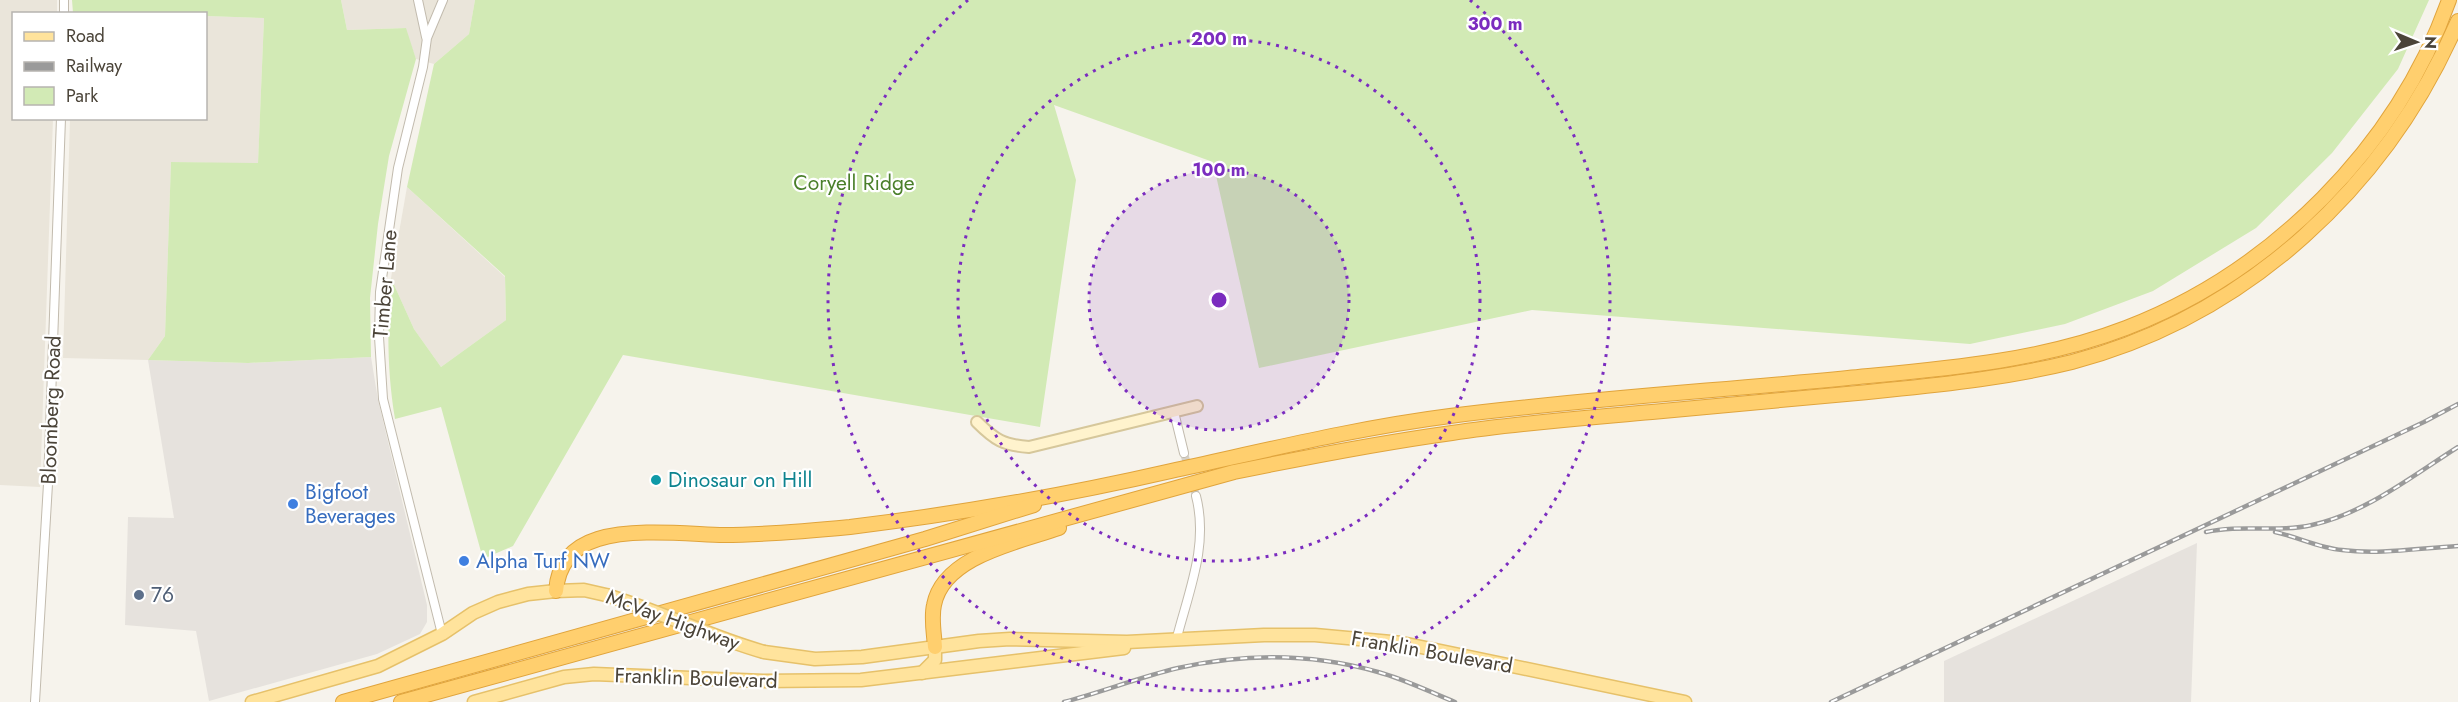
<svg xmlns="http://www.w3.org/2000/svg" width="2458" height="702" viewBox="0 0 2458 702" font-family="Jost,sans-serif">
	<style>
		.residential { fill: #eae5da }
		.industrial { fill: #e6e2dd }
		.green { fill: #d2eab5 }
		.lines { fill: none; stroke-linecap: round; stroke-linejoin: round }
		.street-tunnel { stroke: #d4d0c8; stroke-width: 8; stroke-dasharray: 8 4; stroke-linecap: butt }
		.street-casing { stroke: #c2bbae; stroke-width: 10 }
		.secondary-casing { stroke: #d6c79b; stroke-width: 14 }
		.primary-casing { stroke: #e6c16a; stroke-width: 15 }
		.highway-casing { stroke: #e0a43c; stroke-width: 16 }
		.street { stroke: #fff; stroke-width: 8 }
		.secondary { stroke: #fff3cd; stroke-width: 10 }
		.primary { stroke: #ffe39c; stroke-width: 12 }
		.highway { stroke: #ffcf6e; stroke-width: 14 }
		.rail-casing { stroke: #9a9a9a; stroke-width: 4.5 }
		.rail { stroke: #fff; stroke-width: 2; stroke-dasharray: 7; stroke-linecap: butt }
		.primary-bridge-casing { stroke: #e6c16a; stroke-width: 15; stroke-linecap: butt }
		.primary-bridge { stroke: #ffe39c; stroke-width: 12 }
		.ring { fill: none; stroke: #7b2cbf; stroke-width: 3; stroke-dasharray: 3 6 }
		.culture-dot { fill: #0f9aa8; stroke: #fff; stroke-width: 2 }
		.shop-dot { fill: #3f7fe0; stroke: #fff; stroke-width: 2 }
		.service-dot { fill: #5c6f8a; stroke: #fff; stroke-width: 2 }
		.labels { text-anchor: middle; stroke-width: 4.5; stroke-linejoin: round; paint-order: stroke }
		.park-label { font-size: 21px; fill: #4a7f2a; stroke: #fff }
		.street-label { font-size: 21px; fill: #4b4439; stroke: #fff }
		.culture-label { font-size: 21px; fill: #0d838f; stroke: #fff; text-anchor: start }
		.shop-label { font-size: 21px; fill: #366cbe; stroke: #fff; text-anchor: start }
		.service-label { font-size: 21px; fill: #4e5e75; stroke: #fff; text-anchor: start }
		.centre { fill: #7b2cbf; stroke: #fff; stroke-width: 3 }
		.ring-label { font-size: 18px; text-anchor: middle; font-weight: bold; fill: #7b2cbf; stroke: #fff; stroke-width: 4.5; stroke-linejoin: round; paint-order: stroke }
	</style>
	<rect width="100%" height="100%" fill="#f6f3ec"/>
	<g class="residential">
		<path d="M0,0H57V13L14,14V118L53,119L40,487L0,485Z"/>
		<path d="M341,0H475L469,34L434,64L416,59L405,28L347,30Z"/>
		<path d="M206,16L264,18L258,164L171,162L165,336L148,360L63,358L70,119L206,118Z"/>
		<path d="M407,187L505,277L506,320L441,367L414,329L391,278Z"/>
	</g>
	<g class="industrial">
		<path d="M371,357L378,400L427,605V622L420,634L377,654L209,701L196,631L125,625L128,517L174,518L148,360L248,363Z"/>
		<path d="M2197,543L2191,702H1944V661Z"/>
	</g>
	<g class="green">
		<path d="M72,0H341L347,30L406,28L416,59L389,156L378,224L370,298L371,357L248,363L148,360L165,336L171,162L258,163L264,18L206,16V14L73,13Z"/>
		<path d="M475,0H2429L2398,69L2332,153L2256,228L2153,291L2065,324L1970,344L1532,310L1259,368L1213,162L1054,105L1076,180L1040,427L623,355L513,546L483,559L441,407L395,419C387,371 387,326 391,278L414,329L441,367L506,320L505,276L407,187L434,64L469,34Z"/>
	</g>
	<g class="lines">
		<path class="street-tunnel" d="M1184,453L1196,496"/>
		<defs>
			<g id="street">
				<path d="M418,0L426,37"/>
				<path d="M64,14V0"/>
				<path d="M1174,412L1184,453"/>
				<path d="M442,634L383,399L379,337L380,292L398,168L423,67L427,38L443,0"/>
				<path d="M1176,641C1188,593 1209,546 1196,496"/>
				<path d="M35,702L48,484L61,118"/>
			</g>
			<path id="secondary" d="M977,422C995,440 1003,445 1029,447L1197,406"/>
			<g id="primary">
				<path d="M764,652L815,659L862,657L979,641L1010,639L1127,642L1264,635H1315L1402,643L1685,702"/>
				<path d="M922,673L935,660V647"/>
				<path d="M252,702L378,666L442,634L473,613L498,602L528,594L556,591L584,590L606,595"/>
				<path d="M474,702L564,677L594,674L763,681L861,680L1124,648"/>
			</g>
			<g id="highway">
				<path d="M556,591C558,564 572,547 598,539C633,528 687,534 724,535C766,535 808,531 850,527C957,514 1066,495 1171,471C1264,451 1356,428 1450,416C1582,399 1715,391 1848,378C1942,369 2038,362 2126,328C2272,272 2397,147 2449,0"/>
				<path d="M935,647C934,633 931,618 934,605C943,556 1019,542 1059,528"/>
				<path d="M343,702L925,539L1034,505"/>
				<path d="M401,702L1234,472C1307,457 1379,443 1452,433C1518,423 1586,418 1652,412C1731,405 1809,398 1887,390C1949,384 2011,377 2072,362C2247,316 2387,186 2458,21"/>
			</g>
		</defs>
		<use href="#street" class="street-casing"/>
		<use href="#secondary" class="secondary-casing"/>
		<use href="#primary" class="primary-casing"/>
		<use href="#highway" class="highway-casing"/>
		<use href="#street" class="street"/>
		<use href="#secondary" class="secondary"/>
		<use href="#primary" class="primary"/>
		<use href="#highway" class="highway"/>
		<defs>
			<g id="rail">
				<path d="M2206,532C2241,524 2277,533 2312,525C2366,513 2412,476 2458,447"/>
				<path d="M2275,532C2298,537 2319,548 2342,550C2380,555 2420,548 2458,546"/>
				<path d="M1064,702C1102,692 1140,677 1178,668C1245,653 1312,653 1378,672C1404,679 1430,692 1455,702"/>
				<path d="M1831,702L2424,422L2458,404"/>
			</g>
		</defs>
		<use href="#rail" class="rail-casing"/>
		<use href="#rail" class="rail"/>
		<defs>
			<path id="primary-bridge" d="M606,595C660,611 710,637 764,652"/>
		</defs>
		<use href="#primary-bridge" class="primary-bridge-casing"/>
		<use href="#primary-bridge" class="primary-bridge"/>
	</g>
	<circle cx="1219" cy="300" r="130" fill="#7b2cbf" fill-opacity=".12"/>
	<g class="ring">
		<circle cx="1219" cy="300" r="130"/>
		<circle cx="1219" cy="300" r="261"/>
		<path d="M1470 0A391 391 0 1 1 968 0"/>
	</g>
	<circle class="culture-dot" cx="656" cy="480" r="6"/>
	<g class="shop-dot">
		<circle cx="293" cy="504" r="6"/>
		<circle cx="464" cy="561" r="6"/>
	</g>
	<circle class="service-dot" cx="139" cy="595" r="6"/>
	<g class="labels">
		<g class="park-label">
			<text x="854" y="190">Coryell Ridge</text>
		</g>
		<g class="street-label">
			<text transform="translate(385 284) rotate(-85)" y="7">Timber Lane</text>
			<text transform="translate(51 410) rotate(-88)" y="7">Bloomberg Road</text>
			<text transform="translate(673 620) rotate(20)" y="7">McVay Highway</text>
			<text transform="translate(1432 652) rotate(10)" y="7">Franklin Boulevard</text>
			<text transform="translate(696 678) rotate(2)" y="7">Franklin Boulevard</text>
		</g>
		<g class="culture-label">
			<text x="668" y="487">Dinosaur on Hill</text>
		</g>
		<g class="shop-label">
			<text x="305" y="499">Bigfoot<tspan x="305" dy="24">Beverages</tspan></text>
			<text x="476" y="568">Alpha Turf NW</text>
		</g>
		<g class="service-label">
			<text x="151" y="602">76</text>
		</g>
	</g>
	<circle cx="1219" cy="300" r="9" class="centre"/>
	<g class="ring-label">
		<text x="1495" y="30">300 m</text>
		<text x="1219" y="45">200 m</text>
		<text x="1219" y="176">100 m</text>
	</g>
	<rect x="12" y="12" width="195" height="108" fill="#ffffff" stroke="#b7b4b0" stroke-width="1.5"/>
	<rect x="24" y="32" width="30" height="9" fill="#ffe39c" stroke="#b7b4b0" stroke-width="1.5"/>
	<text x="66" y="42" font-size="18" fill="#4b4439">Road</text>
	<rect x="24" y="62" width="30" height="9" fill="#9a9a9a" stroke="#b7b4b0" stroke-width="1.5"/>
	<text x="66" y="72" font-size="18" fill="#4b4439">Railway</text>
	<rect x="24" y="87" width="30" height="18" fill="#d2eab5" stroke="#b7b4b0" stroke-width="1.5"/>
	<text x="66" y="102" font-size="18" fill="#4b4439">Park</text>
	<g transform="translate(2416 42) rotate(92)" stroke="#ffffff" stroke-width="4.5" paint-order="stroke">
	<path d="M0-4.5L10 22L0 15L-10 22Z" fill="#4b4439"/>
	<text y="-9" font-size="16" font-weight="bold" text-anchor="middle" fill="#4b4439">N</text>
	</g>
</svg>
